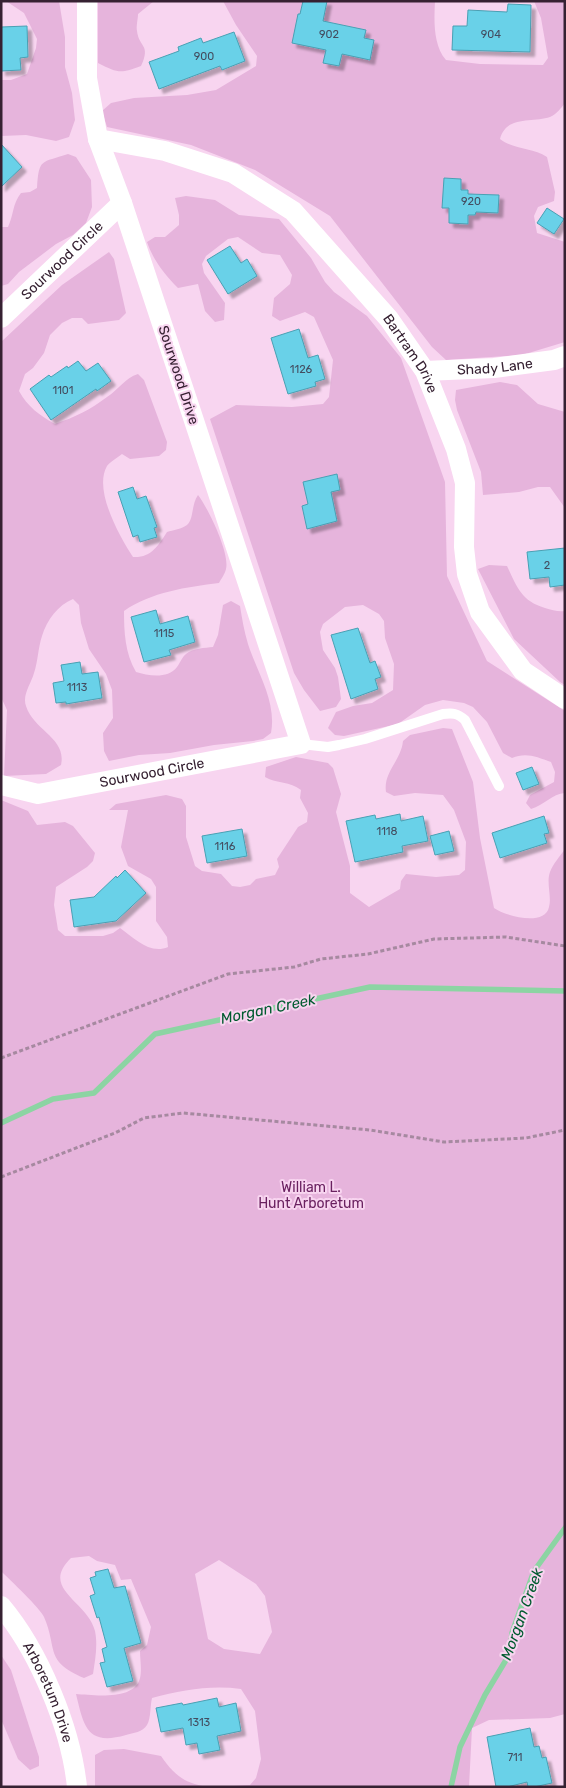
<svg xmlns="http://www.w3.org/2000/svg" width="566" height="1788" viewBox="0 0 566 1788" font-family="Rubik,sans-serif">
	<style>
		.green { fill: #e6b4dc; fill-rule: evenodd }
		.lines { fill: none; stroke-linecap: round; stroke-linejoin: round }
		.stream { stroke: #8cd4a3; stroke-width: 5.5 }
		.building { fill: #69d1e8; stroke: #49a0b3; filter: url(#shadow) }
		.path { stroke: #a689a0; stroke-width: 3; stroke-dasharray: 4 2.5; stroke-linecap: butt }
		.lane { stroke: #fff; stroke-width: 10 }
		.street { stroke: #fff; stroke-width: 20 }
		.labels { text-anchor: middle; stroke-width: 4; stroke-linejoin: round; paint-order: stroke }
		.number-label { font-size: 11px; fill: #434d60 }
		.street-label { font-size: 14px; fill: #362132; stroke: #f8d5f0 }
		.park-label { font-size: 14px; fill: #6a2160; stroke: #f8d5f0 }
		.water-label { font-size: 15px; font-style: italic; fill: #005b2f; stroke: #f8d5f0 }
	</style>
	<defs>
		<filter id="shadow"><feDropShadow dx="4.5" dy="4.5" stdDeviation="1" flood-color="#0004"/></filter>
	</defs>
	<rect width="100%" height="100%" fill="#f8d5f0"/>
	<g class="green">
		<path d="M6,1H59L65,37V67L72,93L75,120L69,137L56,141L26,135L1,136V80H11L27,74L36,48L37,39L24,13Z"/>
		<path d="M98,1H154L138,14C138,19 136,26 137,31C139,48 151,44 141,66C120,74 118,73 98,63Z"/>
		<path d="M223,1H435C434,20 433,45 446,60L480,64L543,65L548,58L541,18L534,1H565V103C561,108 557,114 550,117C533,123 506,115 500,139C514,150 532,147 547,157L555,192L554,201L538,207L534,216L537,233L565,242V342L522,355L446,360L432,347L330,216L255,170L191,145L107,127L102,111L111,103L134,98L187,95L216,90L256,66L257,56L236,25Z"/>
		<path d="M68,154L76,157L91,180L92,207L86,223L73,235L56,244L19,272L8,284L1,286V227H8C14,214 12,205 21,193L30,192L37,188C39,158 41,163 68,154Z"/>
		<path d="M186,196L215,200L239,215L279,219L311,258L325,282L334,292L367,316L401,358L445,482L447,576L487,661L565,711V793C552,794 544,805 531,809L526,803L530,795L554,782L555,772L551,762C537,757 526,752 512,758L503,753L487,722L473,707L464,703L443,700L425,705L398,724L344,736L335,735L328,728L336,712L353,706L372,703L393,690L394,664L385,638L384,621L379,614L363,605L345,607L323,624L320,632L323,650L335,668L338,677L341,699L336,707L320,711L304,690L294,673L210,419L236,405L292,407L323,404L329,397L333,360L314,317L305,312L280,321L272,316L274,298L290,284L292,275L280,255L262,253L238,237L228,239L206,256L202,264L204,273L225,303L224,320L215,322L205,311L198,284L178,288C165,275 153,260 147,242L155,237H165L179,225V215L175,198Z"/>
		<path d="M109,252L114,259L126,313L119,320L88,324L82,318H72L62,323L50,335L44,353L33,368L25,374L19,391C28,407 39,415 55,424C75,417 90,410 107,397C118,390 125,378 138,374L144,380L167,442L166,450L159,456L130,459L122,454C117,458 110,462 107,466C93,490 120,537 133,557C151,558 158,546 167,532C173,530 182,529 187,525C194,519 191,505 198,495C208,508 230,553 226,569C225,574 221,579 219,583C187,587 151,592 124,611C124,632 125,653 136,672C149,676 168,679 177,667C180,663 182,657 186,654C193,648 205,648 213,647L218,635L223,605L231,601L240,606C242,618 244,631 248,644C257,672 277,702 271,733L263,739L253,741L214,745L170,753L139,755L109,761L104,751L103,733L113,718L112,690L106,674L89,649L81,623L79,605L73,599C58,605 47,620 42,636C38,648 38,661 34,673C31,684 22,695 26,706C34,731 67,738 61,765L46,774L4,776L7,710L1,697V342L62,285Z"/>
		<path d="M500,382L517,385L538,404L565,412V508L550,487H538L519,492L483,495L481,472L457,410L455,400L456,390Z"/>
		<path d="M489,565L507,566C517,587 521,601 545,608C552,610 558,612 565,611V685L560,682L514,639L478,569Z"/>
		<path d="M443,728L452,729L473,782L480,838L494,908C505,916 545,927 549,907C552,897 546,883 550,872C553,864 560,856 565,849V1714L550,1718L489,1720L472,1728L469,1787H218L250,1785L256,1778L261,1759L255,1711L241,1689C211,1685 182,1690 152,1698C150,1706 151,1718 147,1725C143,1732 133,1733 126,1735C87,1746 84,1727 76,1694C93,1695 135,1701 140,1678C142,1670 140,1659 140,1651L147,1645L151,1627L131,1579L121,1580L115,1565L97,1561L89,1556L71,1558C39,1589 88,1601 95,1631C98,1646 95,1660 93,1674L84,1678C44,1661 58,1649 44,1617C40,1608 10,1580 1,1571V800L28,811L37,825L65,822L73,826L95,853L93,861L87,867L56,887L54,905L58,930L65,936H103L113,933L120,928C134,938 150,955 168,947L167,937L156,921V887L151,879L128,866L121,847L128,810H109L116,804L166,795L182,799L186,806V837L195,866L202,871L221,874L232,886L240,887L250,885L256,879L275,875L279,867L277,859L298,827L307,822L308,813L300,798L301,790C290,781 277,784 265,777L266,767L296,757L328,763L333,768L341,794L336,812L350,866V893L369,907L400,889L401,881L406,874L436,877L459,875L465,870L466,842L454,810L443,795L415,793L394,796L386,792C383,772 401,761 403,741L410,735ZM219,1560L256,1584L265,1596L272,1632L260,1654L224,1649L208,1639L195,1574Z"/>
		<path d="M1,1655L11,1670L39,1757V1766L30,1770L18,1759L1,1719Z"/>
		<path d="M124,1749L161,1756C175,1776 185,1784 210,1787H95V1755L104,1750Z"/>
	</g>
	<g class="lines">
		<g class="stream">
			<path d="M1,1123L53,1099L94,1093L155,1034L370,987L565,991"/>
			<path d="M451,1787L460,1747L485,1695L509,1655L512,1633L534,1571L565,1528"/>
		</g>
	</g>
	<g class="building">
		<path d="M303,1H327L323,21L366,30L364,38L374,40L370,60L342,54L339,66L323,63L326,50L292,43L298,14H300Z"/>
		<path d="M508,4L531,5L530,52L452,50L453,26H467L468,10L507,12Z"/>
		<path d="M27,26L28,57L20,58L21,70L1,71V27Z"/>
		<path d="M234,32L245,61L222,70L220,66L159,89L149,62L179,51L178,47L201,38L203,43Z"/>
		<path d="M1,144L22,167L1,187Z"/>
		<path d="M444,178L461,179V190H468V194L499,195L498,213L476,212L475,215H468V224L449,223V208H442Z"/>
		<path d="M547,208L564,219L554,234L537,223Z"/>
		<path d="M230,246L241,263L247,259L257,276L228,294L207,260Z"/>
		<path d="M299,329L308,358L318,355L325,379L315,382L316,386L288,394L271,338Z"/>
		<path d="M78,361L86,371L98,363L111,381L97,391L96,389L51,420L30,389L49,375L51,377L67,366L68,368Z"/>
		<path d="M337,474L340,490L331,492L337,521L307,529L302,506L308,504L303,482Z"/>
		<path d="M133,487L137,499L146,496L157,527L154,528L157,537L140,542L138,535L133,537L118,492Z"/>
		<path d="M565,548V585L550,587L549,577L530,579L527,552Z"/>
		<path d="M156,610L160,624L188,616L195,642L169,650L171,655L144,662L131,617Z"/>
		<path d="M358,628L370,663L375,661L381,677L375,679L378,689L351,699L331,635Z"/>
		<path d="M80,662L82,674L98,672L102,698L66,704V702L56,703L53,683L64,681L61,665Z"/>
		<path d="M532,767L539,784L523,790L516,773Z"/>
		<path d="M400,814L401,821L423,816L428,841L402,846L403,852L355,862L346,821L375,815L376,819Z"/>
		<path d="M544,816L549,833L544,834L547,843L500,858L492,833Z"/>
		<path d="M242,829L247,856L207,863L202,836Z"/>
		<path d="M449,831L454,851L435,855L430,836Z"/>
		<path d="M125,870L146,893L116,921L74,927L70,900L94,897L116,876L117,878Z"/>
		<path d="M108,1569L114,1588L125,1586L141,1643L124,1648L133,1681L107,1687L100,1663L105,1662L102,1649L107,1647L99,1617L97,1618L90,1596L95,1594L90,1578L96,1576L95,1572Z"/>
		<path d="M217,1698L219,1707L236,1703L241,1731L217,1736L220,1750L199,1754L197,1743L186,1745L183,1728L161,1732L156,1708L182,1703L183,1705Z"/>
		<path d="M530,1728L534,1747L539,1746L542,1758L546,1757L552,1783L534,1787H528L527,1782L507,1787H496L487,1737Z"/>
	</g>
	<g class="lines">
		<g class="path">
			<path d="M1,1058L228,974L294,967L321,959L368,954L434,939L506,937L565,946"/>
			<path d="M1,1177L115,1133L144,1118L183,1113L370,1130L444,1142L526,1138L565,1130"/>
		</g>
		<path class="lane" d="M301,744L328,747L339,745L365,739L443,714C453,713 457,713 465,720L499,786"/>
		<g class="street">
			<path id="s1" d="M98,139L165,151L233,173L293,211L389,319L425,371L456,449L465,483L464,547L467,574L480,612L523,671L565,699"/>
			<path id="s2" d="M1,318L122,203"/>
			<path id="s3" d="M425,371L494,368L554,360L565,356"/>
			<path id="s4" d="M1,785L38,794L301,744L122,203L98,139L87,78V1"/>
			<path id="s5" d="M1,1606C39,1651 71,1728 77,1787"/>
		</g>
	</g>
	<g class="labels">
		<g class="number-label">
			<text x="329" y="38">902</text>
			<text x="491" y="38">904</text>
			<text x="204" y="60">900</text>
			<text x="471" y="205">920</text>
			<text x="301" y="373">1126</text>
			<text x="63" y="394">1101</text>
			<text x="547" y="569">2</text>
			<text x="164" y="637">1115</text>
			<text x="77" y="691">1113</text>
			<text x="387" y="835">1118</text>
			<text x="225" y="850">1116</text>
			<text x="199" y="1726">1313</text>
			<text x="515" y="1761">711</text>
		</g>
		<g class="street-label">
			<text dy="5" stroke="none"><textPath href="#s2" startOffset="84">Sourwood Circle</textPath></text>
			<text dy="5" stroke="none"><textPath href="#s1" startOffset="396">Bartram Drive</textPath></text>
			<text dy="5" stroke="none"><textPath href="#s3" startOffset="70">Shady Lane</textPath></text>
			<text transform="translate(179 375) rotate(72)" y="5">Sourwood Drive</text>
			<text dy="5" stroke="none"><textPath href="#s4" startOffset="154">Sourwood Circle</textPath></text>
			<text dy="5" stroke="none"><textPath href="#s5" startOffset="99">Arboretum Drive</textPath></text>
		</g>
		<g class="park-label">
			<text x="311" y="1192">William L.<tspan x="311" dy="16">Hunt Arboretum</tspan></text>
		</g>
		<g class="water-label">
			<text transform="translate(268 1009) rotate(-12)" y="5">Morgan Creek</text>
			<text transform="translate(522 1614) rotate(-70)" y="5">Morgan Creek</text>
		</g>
	</g>
	<rect width="566" height="1788" fill="none" stroke="#362132" stroke-width="5"/>
</svg>
